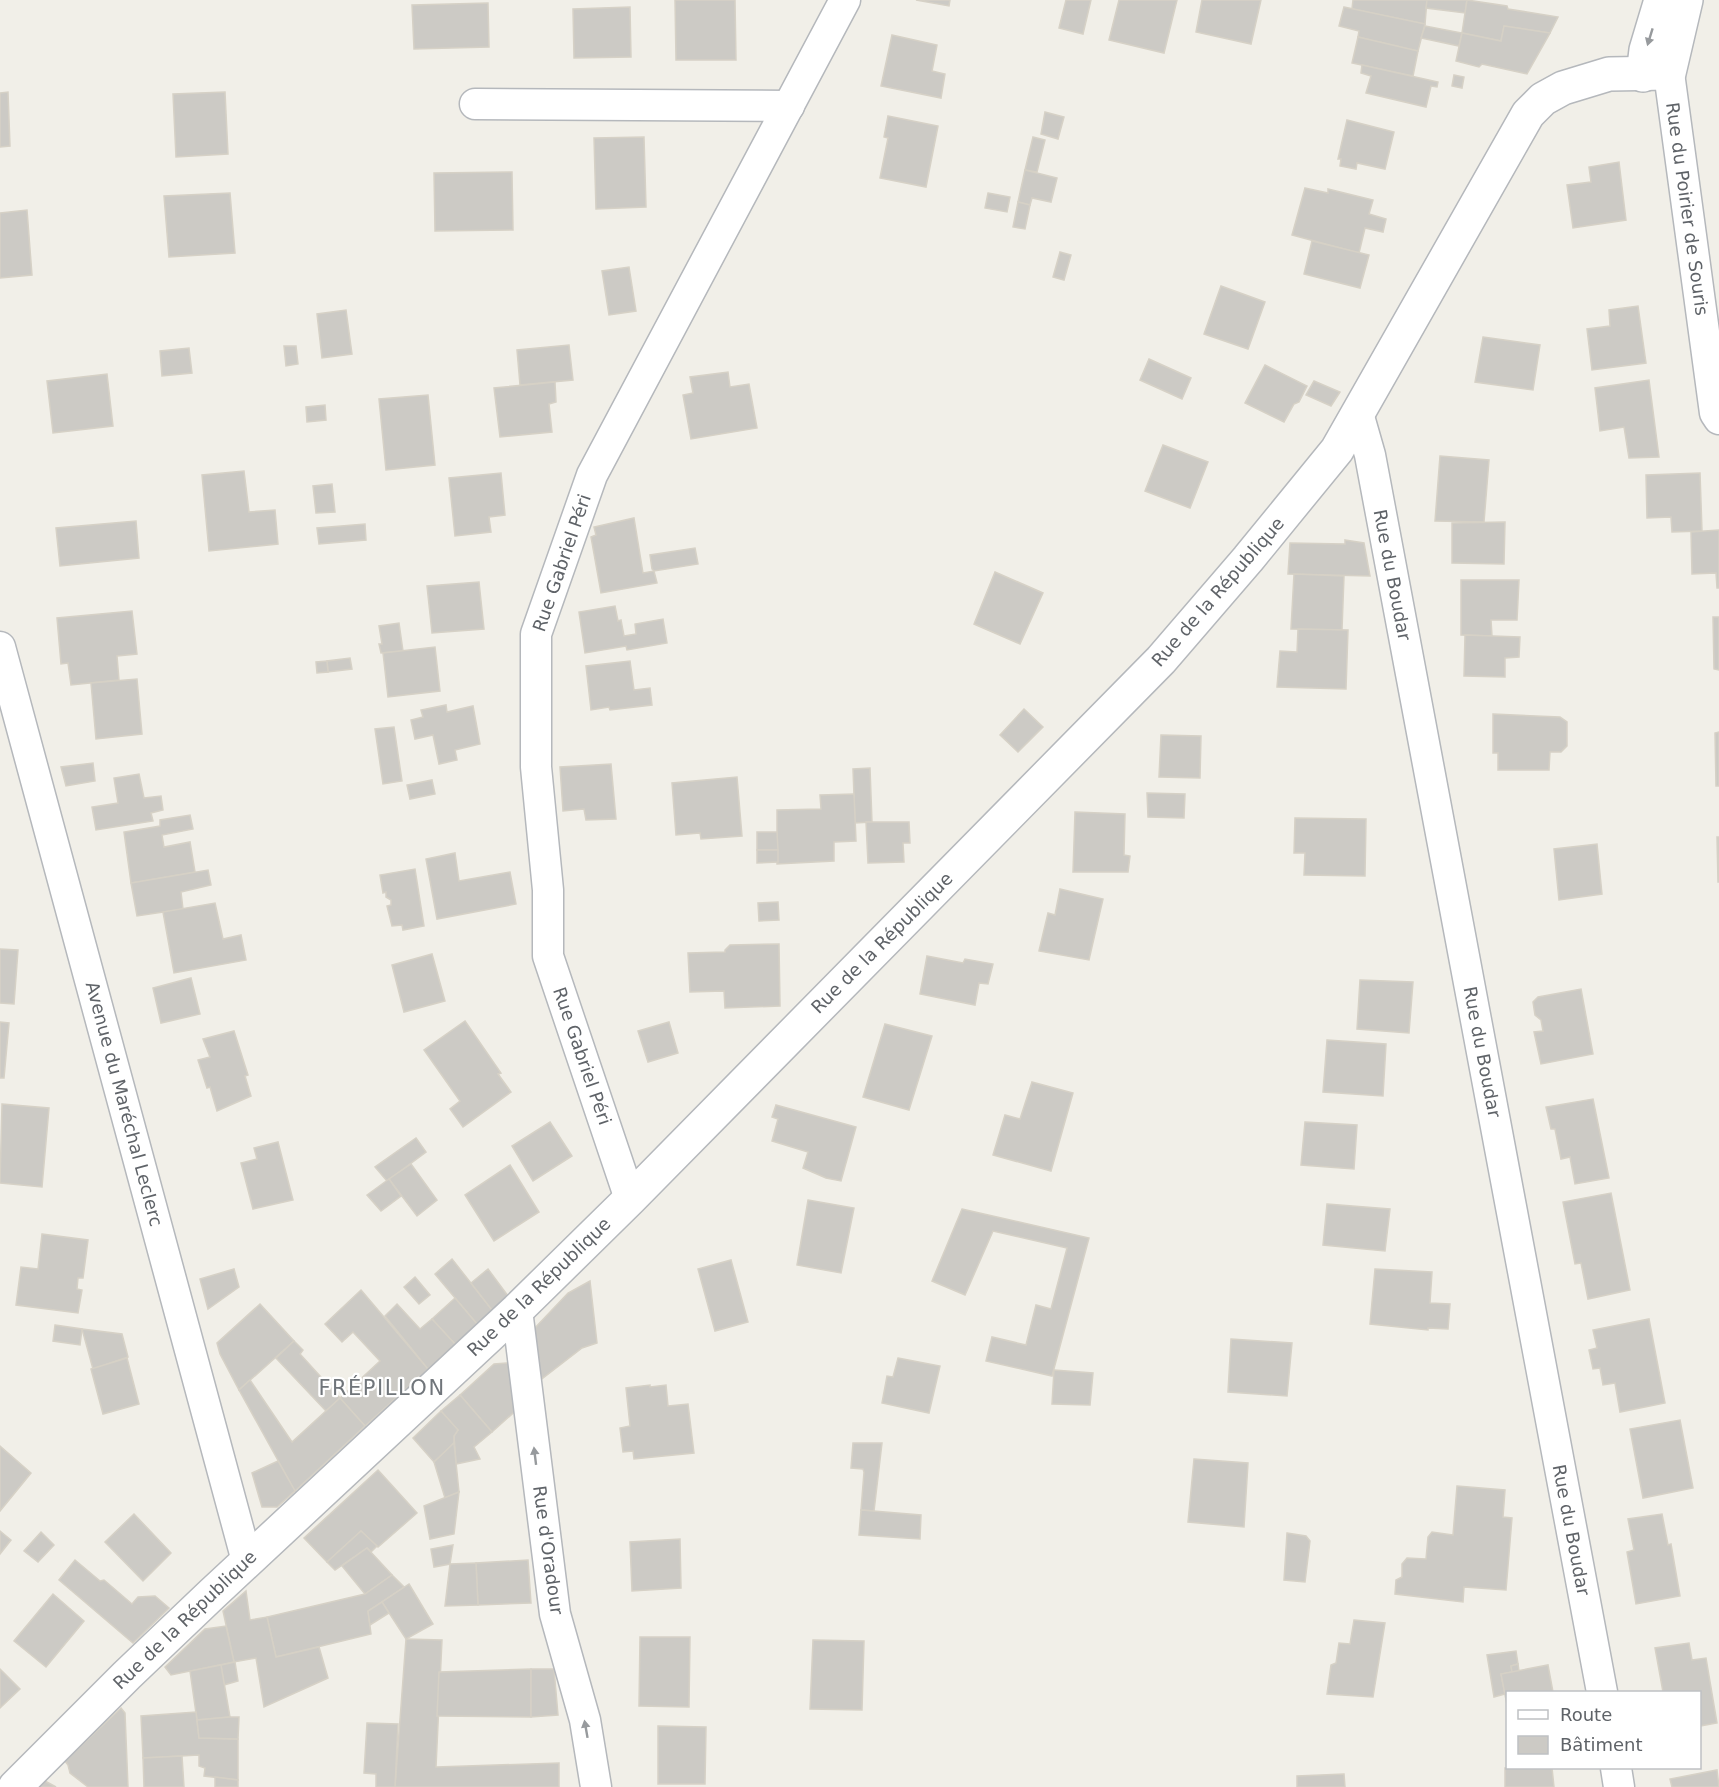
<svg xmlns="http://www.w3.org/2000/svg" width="1719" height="1787" viewBox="0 0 1719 1787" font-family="'DejaVu Sans',sans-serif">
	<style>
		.building { fill: #cccac5; stroke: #d6d1c6; stroke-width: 1.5 }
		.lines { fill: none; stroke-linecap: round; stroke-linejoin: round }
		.minor-casing { stroke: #b5b8bc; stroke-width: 33 }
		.tertiary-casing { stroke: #b5b8bc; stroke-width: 36 }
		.minor { stroke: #fff; stroke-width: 30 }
		.tertiary { stroke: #fff; stroke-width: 33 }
		.oneway { fill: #979a9d }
		.labels { text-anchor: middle; stroke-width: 4.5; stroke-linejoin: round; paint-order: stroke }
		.street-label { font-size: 18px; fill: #5f6368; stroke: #fff }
		.quarter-label { font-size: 21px; letter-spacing: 1.5px; fill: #70757a; stroke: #fff }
	</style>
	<rect width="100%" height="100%" fill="#f1efe8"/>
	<g class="building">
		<path d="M675,0H735L736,60H676Z"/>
		<path d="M916,0H950L949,6Z"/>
		<path d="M1066,0H1091L1083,34L1059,28Z"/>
		<path d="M1119,0H1177L1164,53L1109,40Z"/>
		<path d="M1202,0H1261L1251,44L1196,32Z"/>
		<path d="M1353,0H1427L1425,24L1352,9Z"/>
		<path d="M1427,0H1467L1465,13L1426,8Z"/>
		<path d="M1467,0L1507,6L1508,9L1558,17L1550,33L1504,26L1501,41L1462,33Z"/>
		<path d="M488,3L489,47L414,49L412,5Z"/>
		<path d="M630,7L631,57L574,58L573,9Z"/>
		<path d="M1344,7L1425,24L1418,51L1358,37L1359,31L1339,26Z"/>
		<path d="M1425,26L1462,33L1459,46L1421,38Z"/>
		<path d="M1504,26L1550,33L1527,74L1482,64L1479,67L1456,61L1462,33L1501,41Z"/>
		<path d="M892,35L937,45L932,71L945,74L941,98L881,86Z"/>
		<path d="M1358,37L1418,51L1413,76L1352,63Z"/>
		<path d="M1362,65L1438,82L1437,87L1431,86L1426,107L1366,93L1371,76L1361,73Z"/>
		<path d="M1454,75L1464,77L1462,88L1452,86Z"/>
		<path d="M8,92L10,146L0,147V93Z"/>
		<path d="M225,92L228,154L176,157L173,94Z"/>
		<path d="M1045,112L1064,117L1058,139L1041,134Z"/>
		<path d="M888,116L938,126L926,187L880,178L888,138L884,137Z"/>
		<path d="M1347,120L1394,132L1385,169L1357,163L1356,169L1340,166L1341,159H1338Z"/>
		<path d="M644,137L646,207L596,209L594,138Z"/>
		<path d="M1033,137L1045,140L1037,172L1025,170Z"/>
		<path d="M1619,162L1626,220L1573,228L1567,185L1591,182L1589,167Z"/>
		<path d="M1025,170L1057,178L1051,202L1032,198L1030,205L1018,202Z"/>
		<path d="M512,172L513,230L435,231L434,173Z"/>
		<path d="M1305,188L1328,193V189L1373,200L1369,214L1386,219L1383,232L1365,228L1359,253L1292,235Z"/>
		<path d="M230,193L235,253L169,257L164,196Z"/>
		<path d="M988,193L1010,197L1007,212L985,208Z"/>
		<path d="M1018,202L1030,205L1025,229L1013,227Z"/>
		<path d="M27,210L32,275L0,278V213Z"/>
		<path d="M1312,241L1369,255L1360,288L1304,274Z"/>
		<path d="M1060,252L1071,255L1064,280L1053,277Z"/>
		<path d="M629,267L636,311L609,315L602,271Z"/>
		<path d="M1221,286L1265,302L1248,349L1204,334Z"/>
		<path d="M1638,306L1646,363L1592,370L1587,329L1610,326L1609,310Z"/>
		<path d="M346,310L352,354L322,358L317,314Z"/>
		<path d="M1483,337L1540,345L1533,390L1475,382Z"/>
		<path d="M569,345L573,380L520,385L517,350Z"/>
		<path d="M284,346H296L298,364L286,366Z"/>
		<path d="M189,348L192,373L162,376L160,351Z"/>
		<path d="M1149,359L1191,378L1182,399L1140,380Z"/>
		<path d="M1265,365L1307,386L1299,402L1294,404L1284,422L1245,403Z"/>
		<path d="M728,372L730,387L749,384L757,428L691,439L683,395L693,393L690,377Z"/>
		<path d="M107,374L113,426L53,433L47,381Z"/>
		<path d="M1649,380L1659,457L1629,458L1624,427L1600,431L1595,388Z"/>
		<path d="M1314,381L1340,392L1331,406L1306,395Z"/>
		<path d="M555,382L556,402L549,404L552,432L500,437L494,388Z"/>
		<path d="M428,395L435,465L386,470L379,399Z"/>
		<path d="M325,405L326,420L307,422L306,407Z"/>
		<path d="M1163,445L1208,462L1190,508L1145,491Z"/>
		<path d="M1440,456L1489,460L1484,522L1435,521Z"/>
		<path d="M244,471L249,512L275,510L278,544L209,551L202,475Z"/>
		<path d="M501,473L505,515L489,517L491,532L455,536L449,478Z"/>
		<path d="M1700,473L1702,531L1672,532L1671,517L1647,518L1646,475Z"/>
		<path d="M332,484L335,512L316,513L313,486Z"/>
		<path d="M634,518L643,573L654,571L657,583L601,593L591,537L596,535L594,527Z"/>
		<path d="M136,521L139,558L60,566L56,528Z"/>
		<path d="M1505,522L1504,564L1452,563V523Z"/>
		<path d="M365,524L366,540L319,544L317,528Z"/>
		<path d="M1719,530V588H1717L1716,573L1692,574L1691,532Z"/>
		<path d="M1345,540L1364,543L1370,576L1288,574L1290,543L1345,544Z"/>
		<path d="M695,548L698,564L654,571L652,569L650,555Z"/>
		<path d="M995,572L1043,593L1020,644L974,624Z"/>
		<path d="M1294,574L1344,576L1342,630L1291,629Z"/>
		<path d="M1461,580H1519L1517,620H1491L1492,636L1461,635Z"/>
		<path d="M479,582L484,629L432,633L427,586Z"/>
		<path d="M615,606L618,621L621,620L624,636L636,634L635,624L663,619L667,643L627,650L626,646L585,653L579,612Z"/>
		<path d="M132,611L137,654L117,656L119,680L71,685L68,663L61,664L57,618Z"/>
		<path d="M1713,617H1719V670L1714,669Z"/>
		<path d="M399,623L403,651L381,653L379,644H382L379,626Z"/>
		<path d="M1298,629L1348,630L1346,689L1277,687L1280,651L1297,652Z"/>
		<path d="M1465,635L1520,637L1519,657L1505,658V677L1464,676Z"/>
		<path d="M435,647L440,691L388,697L383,653Z"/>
		<path d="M350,658L352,669L328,672L327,661Z"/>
		<path d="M327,661L328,672L317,673L316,662Z"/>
		<path d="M630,661L634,690L650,688L652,705L610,710L609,707L591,710L586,666Z"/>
		<path d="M137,679L142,734L96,739L91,683Z"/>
		<path d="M446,705L447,712L473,706L480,744L455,750L457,760L439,764L433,735L415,739L411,720L423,717L421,710Z"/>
		<path d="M1024,709L1043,727L1018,752L1000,735Z"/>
		<path d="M1493,714L1560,717L1567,722V746L1561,752H1550L1549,770H1498V753H1493Z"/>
		<path d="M394,727L402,781L383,784L375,729Z"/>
		<path d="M1719,732V786H1716L1715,733Z"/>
		<path d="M1161,735L1201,736L1200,778L1159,777Z"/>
		<path d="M93,763L95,781L66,786L61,767Z"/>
		<path d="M611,764L616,819L586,820L584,809L563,811L560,767Z"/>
		<path d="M870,768L872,822L855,823L853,769Z"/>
		<path d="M139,774L144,798L161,796L163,810L151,813L153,821L96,830L92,807L118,803L114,778Z"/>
		<path d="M737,777L742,836L701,839L700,833L676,835L672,783Z"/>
		<path d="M432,780L435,794L410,799L407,785Z"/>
		<path d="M1147,793L1185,794L1184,818L1148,817Z"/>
		<path d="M854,794L856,841L834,842V861L777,864V810L821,809L820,795Z"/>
		<path d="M1075,812L1125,814L1124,855L1130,856L1128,872H1073Z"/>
		<path d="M190,815L193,829L162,835L164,847L190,842L195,872L131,883L124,832L160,826V820Z"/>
		<path d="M1295,818L1366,819L1365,876L1304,875L1305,853H1294Z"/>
		<path d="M866,822H909L910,843H903L904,862L868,863Z"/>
		<path d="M757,832H777L778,850H757Z"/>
		<path d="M1717,837H1719V882H1718Z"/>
		<path d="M1597,844L1602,894L1559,900L1554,849Z"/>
		<path d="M757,850H778V862L757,863Z"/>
		<path d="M455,853L459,881L510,872L516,904L437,919L426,859Z"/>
		<path d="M415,869L424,926L403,930L402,925L392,926L387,906L391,905V900L386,897V892L383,893L380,875Z"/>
		<path d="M208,870L211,885L181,892L183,909L137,916L131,883Z"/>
		<path d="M1060,889L1103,899L1089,960L1039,951L1048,913L1055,915Z"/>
		<path d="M778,902L779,920L759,921L758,903Z"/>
		<path d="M215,903L223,939L241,935L246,960L174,973L163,912Z"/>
		<path d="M779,944L780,1006L725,1008L724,991L690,992L688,953L725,952V950L730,945Z"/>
		<path d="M0,949L18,950L14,1004L0,1003Z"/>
		<path d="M432,954L445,1001L404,1012L392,965Z"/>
		<path d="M927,956L963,963L965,959L993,964L988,984L979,983L975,1005L920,994Z"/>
		<path d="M191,978L200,1014L161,1023L153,988Z"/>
		<path d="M1360,980L1413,982L1409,1033L1357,1029Z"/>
		<path d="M1581,989L1593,1054L1541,1064L1534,1032L1543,1031L1541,1020L1535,1015L1533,1002L1538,997Z"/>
		<path d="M465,1021L501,1073L498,1074L511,1092L463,1127L450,1109L460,1101L424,1050Z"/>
		<path d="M0,1022L9,1023L4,1078H0Z"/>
		<path d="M669,1022L678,1053L648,1062L638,1031Z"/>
		<path d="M885,1024L932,1036L909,1110L863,1097Z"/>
		<path d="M234,1031L248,1075L245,1076L251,1096L217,1111L210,1087L207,1088L198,1060L210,1057L203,1039Z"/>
		<path d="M1327,1040L1386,1044L1383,1096L1323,1092Z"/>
		<path d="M1032,1082L1073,1093L1051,1171L993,1155L1005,1115L1020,1119Z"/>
		<path d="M1593,1099L1609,1178L1575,1184L1570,1157L1561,1159L1555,1129H1551L1546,1107Z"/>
		<path d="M2,1104L49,1108L42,1187L0,1183Z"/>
		<path d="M776,1105L856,1127L841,1181L826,1178L803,1168L808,1152L772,1141L778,1119L772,1117Z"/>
		<path d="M550,1122L572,1156L533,1181L512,1146Z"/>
		<path d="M1305,1122L1357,1125L1354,1169L1301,1165Z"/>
		<path d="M416,1138L426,1152L387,1181L375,1167Z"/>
		<path d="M278,1142L293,1200L253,1209L241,1163L257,1159L254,1148Z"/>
		<path d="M411,1164L437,1200L417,1216L389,1179Z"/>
		<path d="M510,1165L539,1212L494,1241L465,1195Z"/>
		<path d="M389,1179L401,1196L381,1211L367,1195Z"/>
		<path d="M1611,1193L1630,1290L1588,1299L1581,1263L1575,1264L1563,1202Z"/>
		<path d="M808,1200L854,1208L841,1273L797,1265Z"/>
		<path d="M1327,1204L1390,1209L1385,1251L1323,1245Z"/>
		<path d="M962,1209L1089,1238L1052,1376L986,1361L992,1337L1026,1345L1036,1305L1051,1309L1067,1248L993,1231L965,1295L932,1281Z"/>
		<path d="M42,1234L88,1240L83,1278H78L77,1289L82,1290L78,1313L16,1305L21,1267L38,1269Z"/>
		<path d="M452,1259L492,1310L477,1324L435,1274Z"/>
		<path d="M731,1260L748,1322L715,1331L698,1269Z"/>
		<path d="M234,1269L239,1287L208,1309L200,1279Z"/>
		<path d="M488,1269L508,1296L492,1310L471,1283Z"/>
		<path d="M1375,1269L1432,1272L1430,1303L1450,1304L1448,1329L1428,1328V1330L1370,1324Z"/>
		<path d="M415,1277L430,1295L419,1304L404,1287Z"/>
		<path d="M590,1281L597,1343L582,1348L539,1381L532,1331L568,1293Z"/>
		<path d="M361,1290L428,1369L365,1426L340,1398L380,1361L353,1332L342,1342L325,1324Z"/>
		<path d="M455,1298L477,1324L455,1344L432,1319Z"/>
		<path d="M260,1304L294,1341L239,1390L220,1354L217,1343Z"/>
		<path d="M397,1304L420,1329L432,1319L455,1344L428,1369L385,1316Z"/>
		<path d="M1649,1319L1665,1403L1620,1412L1615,1383L1603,1385L1600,1368L1593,1369L1589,1350L1597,1348L1593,1330Z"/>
		<path d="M55,1325L82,1329L80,1345L53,1341Z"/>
		<path d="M82,1329L122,1334L128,1357L93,1369Z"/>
		<path d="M1231,1339L1292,1343L1287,1396L1228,1392Z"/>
		<path d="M294,1341L303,1350L300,1354L340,1398L326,1411L276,1358Z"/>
		<path d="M127,1358L139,1404L103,1414L91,1369Z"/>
		<path d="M898,1358L940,1366L929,1413L882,1403L887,1376L893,1377Z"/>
		<path d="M519,1362L521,1406L492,1432L460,1395L494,1364Z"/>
		<path d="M1054,1370L1093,1373L1090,1405L1052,1404Z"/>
		<path d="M250,1380L292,1442L340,1398L365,1426L295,1491L239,1390Z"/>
		<path d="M650,1385V1387L666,1385L668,1406L688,1404L694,1453L634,1459L633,1451L623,1452L620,1428L630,1426L626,1388Z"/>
		<path d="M460,1395L492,1432L474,1447L480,1459L456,1464L454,1436L458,1430L441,1411Z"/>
		<path d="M441,1411L458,1430L454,1436V1443L434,1462L413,1438Z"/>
		<path d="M1680,1420L1693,1488L1643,1498L1630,1429Z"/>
		<path d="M454,1443L459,1492L445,1498L434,1462Z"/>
		<path d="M853,1443H882L874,1511L861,1510L864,1472L863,1469L851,1468Z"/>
		<path d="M0,1446L31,1473L0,1511Z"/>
		<path d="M1194,1459L1248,1463L1244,1527L1188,1522Z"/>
		<path d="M278,1461L295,1491L277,1507H262L252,1473Z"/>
		<path d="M378,1470L417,1513L378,1547L361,1531L327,1562L304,1538Z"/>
		<path d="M1457,1486L1505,1490L1503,1517L1512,1518L1506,1590L1464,1587L1463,1602L1395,1594L1396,1580L1402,1577V1564L1407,1558L1426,1559L1428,1537L1432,1532L1453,1535Z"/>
		<path d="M459,1492L454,1534L430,1539L424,1506Z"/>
		<path d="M861,1510L921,1515L920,1539L859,1535Z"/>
		<path d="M134,1514L171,1553L143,1581L105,1542Z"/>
		<path d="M1662,1514L1668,1545L1671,1544L1680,1596L1636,1604L1627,1552L1634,1550L1628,1519Z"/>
		<path d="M0,1531L11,1540L0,1554Z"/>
		<path d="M361,1531L377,1546L371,1552L367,1548L335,1570L327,1562Z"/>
		<path d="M41,1532L54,1545L38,1562L24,1551Z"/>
		<path d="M1287,1533L1306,1536L1310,1541L1305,1582L1284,1580Z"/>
		<path d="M680,1539L681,1588L632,1591L630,1542Z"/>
		<path d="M453,1545L450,1564L434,1567L431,1549Z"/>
		<path d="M367,1548L392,1575L365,1594L342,1566Z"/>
		<path d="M75,1560L100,1581L104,1580L132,1604L138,1597L155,1596L169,1608L133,1643L59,1580Z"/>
		<path d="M528,1560L531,1603L478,1605L476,1563Z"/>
		<path d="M476,1563L478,1605L445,1606L450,1564Z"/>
		<path d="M392,1575L404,1587L368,1611L371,1634L276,1657L267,1617L365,1594Z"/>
		<path d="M409,1584L433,1624L406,1639L382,1602Z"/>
		<path d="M246,1591L250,1620L267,1617L276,1657L319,1647L328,1678L264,1707L256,1658L234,1662L223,1611Z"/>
		<path d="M53,1594L84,1621L46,1667L14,1641Z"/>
		<path d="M382,1602L389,1613L370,1625L368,1611Z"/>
		<path d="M1354,1620L1385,1623L1373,1697L1327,1694L1331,1665L1336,1663L1339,1643L1350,1644Z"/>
		<path d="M226,1626L234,1662L171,1675L165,1667L205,1629Z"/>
		<path d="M640,1637H690L689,1707L639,1706Z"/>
		<path d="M406,1639L442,1640L436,1767L559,1763V1787H395Z"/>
		<path d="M813,1640L864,1641L862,1710L810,1709Z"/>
		<path d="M1689,1643L1692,1660L1706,1658L1717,1723L1700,1726V1692H1663L1655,1648Z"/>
		<path d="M1516,1651L1518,1664L1511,1666L1512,1672L1501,1674L1505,1694L1494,1697L1487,1655Z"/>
		<path d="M235,1662L238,1681L224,1685L221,1665Z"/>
		<path d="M1518,1664L1519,1671L1512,1672L1511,1666Z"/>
		<path d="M221,1665L230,1717L197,1720L190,1671Z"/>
		<path d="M1548,1665L1553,1692H1508V1710L1501,1674Z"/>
		<path d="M0,1669L20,1689L0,1708Z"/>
		<path d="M531,1669V1717L437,1716L439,1672Z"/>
		<path d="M531,1669H554L558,1715L531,1717Z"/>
		<path d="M121,1708L125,1713L128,1787H88L70,1773L68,1765L65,1761Z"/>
		<path d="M196,1712L199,1738L238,1739V1780L204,1776L205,1768L199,1766V1755L143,1758L141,1716Z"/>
		<path d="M230,1717H239L238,1739L199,1738L197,1720Z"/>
		<path d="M367,1723L398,1724L395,1787H376V1774L364,1773Z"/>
		<path d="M658,1726L706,1727L705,1784H658Z"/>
		<path d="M182,1756L184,1787H144L143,1758Z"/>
		<path d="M1505,1768H1552L1554,1787H1505Z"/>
		<path d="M1717,1770L1719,1787H1672L1670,1779Z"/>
		<path d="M1344,1774L1345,1787H1297V1776Z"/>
		<path d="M215,1777L238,1780V1787H215Z"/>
		<path d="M45,1781L56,1787H39Z"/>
	</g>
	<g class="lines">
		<defs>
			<g id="minor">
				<path d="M1669,73L1715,413L1719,419"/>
				<path d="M475,104L789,106"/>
				<path d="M1358,413L1370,455L1602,1692"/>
				<path d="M0,647L247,1561"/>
				<path d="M630,1199L548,956V890L536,767V634L592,475L845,0"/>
				<path d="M517,1310L555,1614L585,1720L596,1787"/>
				<path d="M1616,1768L1619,1787"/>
			</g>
			<g id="tertiary">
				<path d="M1643,75L1646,50L1661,0"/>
				<path d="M15,1787L127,1675L212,1594L517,1310L630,1199L1161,660L1248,559L1337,450L1528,114L1543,99L1563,88L1609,74L1669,73L1686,0"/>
			</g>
		</defs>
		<use href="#minor" class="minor-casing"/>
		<use href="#tertiary" class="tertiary-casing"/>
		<use href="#minor" class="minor"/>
		<use href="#tertiary" class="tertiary"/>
	</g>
	<defs><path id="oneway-solid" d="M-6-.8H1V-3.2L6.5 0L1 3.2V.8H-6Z" transform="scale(1.5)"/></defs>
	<g class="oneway">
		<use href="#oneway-solid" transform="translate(1650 37) rotate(107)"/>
		<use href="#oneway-solid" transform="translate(535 1456) rotate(-97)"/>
		<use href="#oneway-solid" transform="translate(586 1729) rotate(-100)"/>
	</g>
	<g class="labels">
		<g class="street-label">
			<text transform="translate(1687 209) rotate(82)" y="6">Rue du Poirier de Souris</text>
			<text transform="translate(562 563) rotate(-71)" y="6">Rue Gabriel Péri</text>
			<text transform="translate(1392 575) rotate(79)" y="6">Rue du Boudar</text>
			<text transform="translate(1218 592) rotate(-49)" y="6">Rue de la République</text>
			<text transform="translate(882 943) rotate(-45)" y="6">Rue de la République</text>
			<text transform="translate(1482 1052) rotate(79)" y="6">Rue du Boudar</text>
			<text transform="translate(582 1056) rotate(71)" y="6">Rue Gabriel Péri</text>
			<text transform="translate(124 1104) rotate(75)" y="6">Avenue du Maréchal Leclerc</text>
			<text transform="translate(539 1287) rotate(-44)" y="6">Rue de la République</text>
			<text transform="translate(1571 1530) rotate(79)" y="6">Rue du Boudar</text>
			<text transform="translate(548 1550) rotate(82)" y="6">Rue d'Oradour</text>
			<text transform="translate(185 1620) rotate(-44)" y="6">Rue de la République</text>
		</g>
		<g class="quarter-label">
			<text x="382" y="1395">FRÉPILLON</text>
		</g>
	</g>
	<rect x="1506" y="1691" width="195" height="78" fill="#ffffff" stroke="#bfc1c3" stroke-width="1.5"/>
	<rect x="1518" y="1710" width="30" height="9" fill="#ffffff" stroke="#bfc1c3" stroke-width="1.5"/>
	<text x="1560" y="1721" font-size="18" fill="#5f6368">Route</text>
	<rect x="1518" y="1736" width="30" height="18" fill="#cccac5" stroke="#bfc1c3" stroke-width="1.5"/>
	<text x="1560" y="1751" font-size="18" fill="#5f6368">Bâtiment</text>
</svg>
